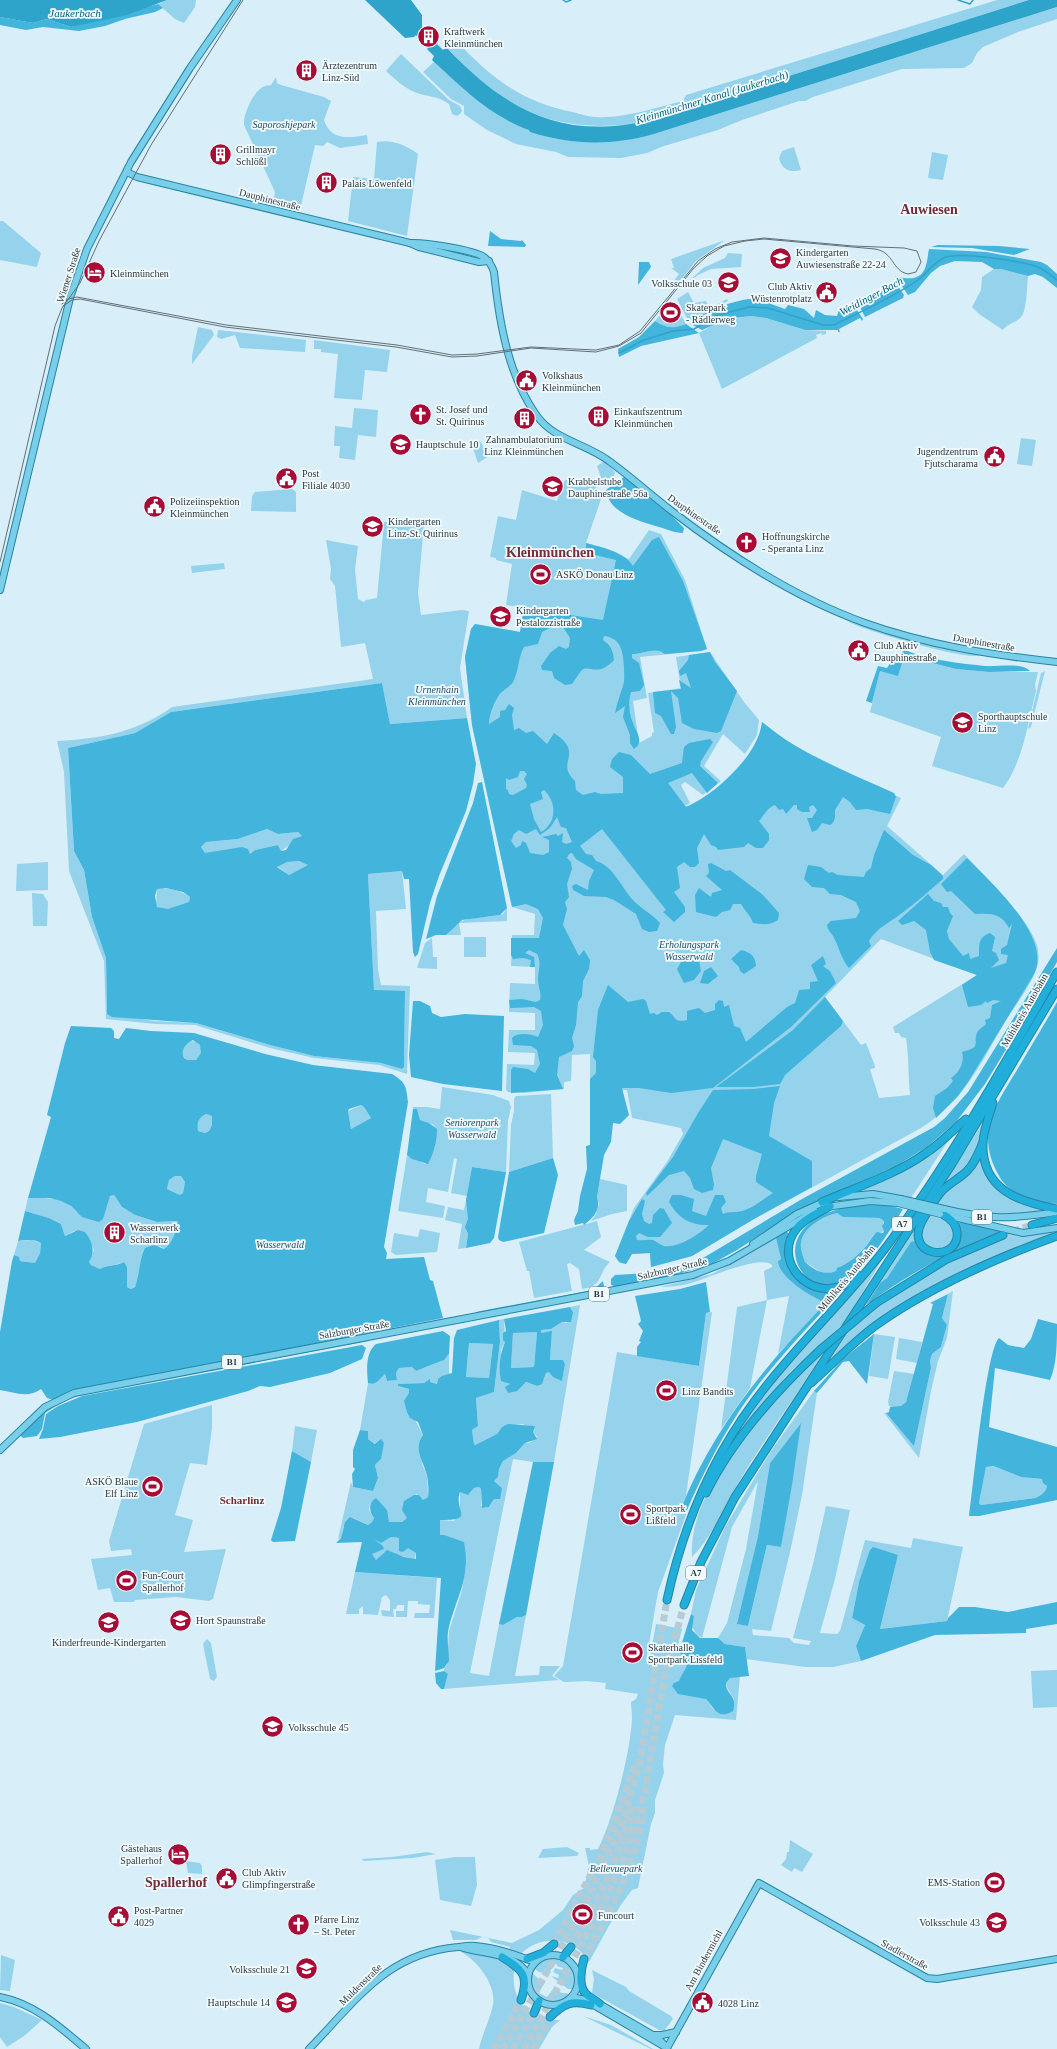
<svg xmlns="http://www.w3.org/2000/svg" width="1057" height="2049" viewBox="0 0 1057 2049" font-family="'Times New Roman',serif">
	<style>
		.green { fill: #95d3ec; fill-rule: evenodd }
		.forest { fill: #43b4dc; fill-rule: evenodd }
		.water { fill: #2ea4cb }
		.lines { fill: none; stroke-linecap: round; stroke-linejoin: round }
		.stream { stroke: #2ea4cb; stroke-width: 1.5 }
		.canal { stroke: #2ea4cb; stroke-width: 4.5 }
		.highway-tunnel { stroke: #b7cbd4; stroke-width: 7; stroke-dasharray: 7 3.5; stroke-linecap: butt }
		.major-casing { stroke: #2685a3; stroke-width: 8 }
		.highway-casing { stroke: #2685a3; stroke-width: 9 }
		.major { stroke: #79cee9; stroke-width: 6 }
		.highway { stroke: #20aeda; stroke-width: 7 }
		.tram { stroke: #626f75; stroke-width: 1 }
		.major-bridge-casing { stroke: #2685a3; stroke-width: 8; stroke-linecap: butt }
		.highway-bridge-casing { stroke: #2685a3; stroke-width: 9; stroke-linecap: butt }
		.major-bridge { stroke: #79cee9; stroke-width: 6 }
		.highway-bridge { stroke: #20aeda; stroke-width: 7 }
		.labels { text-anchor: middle; stroke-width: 3.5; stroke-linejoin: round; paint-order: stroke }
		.shield { fill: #f1fafe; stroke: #6b7478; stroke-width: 1 }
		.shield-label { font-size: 9px; font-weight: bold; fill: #313a3e }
		.poi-label { font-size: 10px; fill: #313a3e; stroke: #f1fafe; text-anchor: start }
		.park-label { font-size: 10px; font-style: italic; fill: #204f60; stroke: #f1fafe }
		.street-label { font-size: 10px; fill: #313a3e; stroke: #f1fafe }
		.water-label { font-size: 11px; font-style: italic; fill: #00607c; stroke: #f1fafe }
		.neighbourhood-label { font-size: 11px; font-weight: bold; fill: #752e36; stroke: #f1fafe }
		.district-label { font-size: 14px; font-weight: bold; fill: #752e36; stroke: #f1fafe }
	</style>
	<rect width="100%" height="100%" fill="#d8eff9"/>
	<g class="green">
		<path d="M167,0H196L195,7L184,23L175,19L158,4Z"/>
		<path d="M997,0H1029L650,120C596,133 538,125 492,91C476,79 462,63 448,49L456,40C489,77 524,103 573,112C580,114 589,117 597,117C621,119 659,107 683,101L686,95Z"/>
		<path d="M1057,7V19L1018,32L983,47L977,53L972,63L964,68L902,69L813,97L805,101H799L742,120L718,130L664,146L647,153L621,158L568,157L556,152L516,144L487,130L464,114V106L451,99L423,72L434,62L501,117L530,130V132C571,145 612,145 654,134Z"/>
		<path d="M401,54L449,100L460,106L462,111L460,114L457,116L452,114L449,104C440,97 431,97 420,94C406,90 396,80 386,71Z"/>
		<path d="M276,77L277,83L281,85L324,97L331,101L324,120C331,141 349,138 367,135L368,144L340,148L327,142L323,146L315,145L300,210L273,203L275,192L244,125C243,114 254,89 265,86C267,85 269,86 271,85Z"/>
		<path d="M377,142C391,139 406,145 418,154L407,236L348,221L353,177L374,179Z"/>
		<path d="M794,147L801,170C790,173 782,170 779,158L782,151Z"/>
		<path d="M932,152L948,155L943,180L928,178Z"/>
		<path d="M0,221H3L41,253L37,267L0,260Z"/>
		<path d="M725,240L696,261L677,285L673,282L679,274L671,268H674L671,259Z"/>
		<path d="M728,253L742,254L741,267L711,269L698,275L684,286L703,268L725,258Z"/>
		<path d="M994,269H1001L1028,276C1027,285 1027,311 1021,317C1016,323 1008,323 1003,330L979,314L972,307L981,290L982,277Z"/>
		<path d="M688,292L694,303L706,301L708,306L700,313L727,299L728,301L689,322L677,299Z"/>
		<path d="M670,303L675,305L686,324C673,329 666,328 655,321Z"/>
		<path d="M751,316L766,318L805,330L826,331V334L822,335L821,333L816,335L817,338L722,389L699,333L720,321Z"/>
		<path d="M198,327L212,330L214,335L192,364V356Z"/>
		<path d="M218,330L306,340L305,352L240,348L235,335L221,339L217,337Z"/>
		<path d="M314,340L390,350L387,372L365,370L362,400L334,398L338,354L321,352V349H314Z"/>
		<path d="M354,408L378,410L376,437L358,435L355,460L339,458L340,446H334L335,426L352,428Z"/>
		<path d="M1021,438L1036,440L1032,466L1017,464Z"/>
		<path d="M480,441L489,456L478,463L471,443Z"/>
		<path d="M603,462H606L615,472L614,476L606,482L601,478L597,466Z"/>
		<path d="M565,480L594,482L601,499L586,543L629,559L649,530L661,534L685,580L707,649L701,651L640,657L647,698L633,701L639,743L652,736V733L654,732L648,693L681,688L676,657L710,652L744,702L759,720L757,735L745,754L723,734L704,766L721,781L703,795L685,782L681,785L690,803L685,806C703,808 745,761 755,746C760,739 761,730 762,722L787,741L808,753L901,798L887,826L943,875L964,854C985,876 1032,921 1038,949C1039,957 1039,963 1036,970C1030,986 1018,1002 1008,1017C992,1043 978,1073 958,1096C947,1109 935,1119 921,1128L754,1219L692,1256L651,1267L650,1253L632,1254L626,1264L620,1263L615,1256L634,1208L667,1162L683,1134L681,1128L632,1118L627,1090L590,1089V1054L572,1055L571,1081L564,1082V1089L524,1093L508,1092L506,1090L507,1064L534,1065L535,1053L508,1052L509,1030H535V1013L509,1012L510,983L535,984V967L511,966L512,935H534L535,914L512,907L472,725L465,657L471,629L475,624L520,632L524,608L506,605L512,564L496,560V558L490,557L498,516L516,520L522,490L557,501ZM881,939L977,975L893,1027L895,1033H899L901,1037L906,1038C909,1057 908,1075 910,1095L879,1098L870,1069L875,1068V1066L866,1043L861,1045L825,997Z"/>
		<path d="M292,489L296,492V512L251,511L252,496L255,492Z"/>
		<path d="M384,522L424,523L418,593L421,615L462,610L469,611L460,668L467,718L390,724L382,683L171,712L135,733L68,748L74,851L84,870L92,917L106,958L107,1014L155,1021L196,1023L270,1045L314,1056L381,1063L402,1069L404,1067L405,991H374L368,874L402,871L406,909L376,911L378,970L381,985L410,986L407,1074L379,1065L314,1058L270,1048L195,1025L155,1024L106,1019L104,961L69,871L64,772L57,741C99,739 138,732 172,707L373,679L365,643L341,647L335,586L330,579L331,569L326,540L358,546L355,570L358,599L364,602L366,600L377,598Z"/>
		<path d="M224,563L225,569L192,573L191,566Z"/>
		<path d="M846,621L921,643L981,655C968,662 861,629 846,621Z"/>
		<path d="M903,656L956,669L989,672H1038L1035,685L1036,691C1028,722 1023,762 1003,788L932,766L941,737L870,712L880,671L898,675Z"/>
		<path d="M1045,671L1031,727L1028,729L1041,673Z"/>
		<path d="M267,829L278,834L298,832L302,836L281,851L278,845L255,850L250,854L205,853L201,847L206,842L238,839Z"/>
		<path d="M299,861L309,865L289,875L277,866L287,862Z"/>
		<path d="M48,862V890L16,891L17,864Z"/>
		<path d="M157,888C169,888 180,890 190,897L189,903L176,908L161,910L156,905Z"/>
		<path d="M32,893L43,894L48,902L47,926H33Z"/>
		<path d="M507,908V921L459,923L461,935H446C460,913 481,920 503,914Z"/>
		<rect x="464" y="937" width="22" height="20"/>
		<path d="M432,938L433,957H437V969L417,968L425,943Z"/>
		<circle cx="192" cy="1051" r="10"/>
		<path d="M442,1087L493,1095L509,1101L511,1107L508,1121L506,1172L472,1167L467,1196L451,1193L457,1159L454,1158L448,1192L428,1188L426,1202L445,1206L443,1218L398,1211L407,1155L425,1164C436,1154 437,1140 434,1125L420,1120L417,1109H413V1107H427L440,1109Z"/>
		<path d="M551,1094L553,1158L509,1172L511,1125L514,1111V1099L516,1096Z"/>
		<path d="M361,1105L364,1107L371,1118L351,1129L348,1111Z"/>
		<path d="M206,1114L212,1116V1125L209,1131L205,1133L198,1131C197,1123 198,1118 206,1114Z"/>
		<path d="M986,1118C977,1157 969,1165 940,1190Z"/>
		<path d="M952,1135L911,1198L885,1193L851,1192L884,1178Z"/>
		<path d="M981,1152C984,1163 989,1170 996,1179C1017,1206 1023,1206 1056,1210L1001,1216L936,1204Z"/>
		<path d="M175,1176H181L185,1182L183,1193L180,1195L167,1189L169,1180Z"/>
		<path d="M600,1179L627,1185V1211L612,1214L591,1221L596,1214L599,1204L597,1197Z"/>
		<path d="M114,1195L122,1207L135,1215L157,1222L178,1221C177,1230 172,1244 164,1249L160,1246L141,1261C140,1270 140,1284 132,1289L127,1287V1267L124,1262C115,1266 108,1264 100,1269L91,1265L89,1262L94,1250L89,1238L74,1231L65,1236L61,1224L49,1218L25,1211L28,1198C46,1198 65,1196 76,1212L107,1203L110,1196Z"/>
		<path d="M466,1200L469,1216L466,1230L468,1234L466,1248L458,1249L462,1224L445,1220L448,1207L464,1210Z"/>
		<path d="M837,1213L844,1217L879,1218L883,1220L884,1231L873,1235L866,1246L850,1262L842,1266L837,1271L826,1274L819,1271L805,1262C803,1256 800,1249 801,1243C803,1227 824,1216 837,1213Z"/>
		<path d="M928,1215L945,1220L953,1229L952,1241L944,1249C919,1253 918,1231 928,1215Z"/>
		<path d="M597,1221L601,1237L584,1250L610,1262C597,1274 604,1286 582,1289L579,1269L570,1263L567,1264L572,1291L534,1298L529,1271H527L519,1242Z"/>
		<path d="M916,1227L915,1241L911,1243L887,1278L880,1283Z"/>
		<path d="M420,1229L440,1233L437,1252L396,1255L391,1252L394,1233L418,1237Z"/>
		<path d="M1057,1230V1233L1010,1251L856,1337L831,1359L854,1323L881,1303L943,1264L974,1249L1012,1234L1045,1233Z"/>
		<path d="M776,1238L781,1259L778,1261C778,1276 808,1295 821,1300L820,1309L778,1354L789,1296L767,1300L750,1388L721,1429L737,1307L767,1300L764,1271L772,1267V1265C760,1254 704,1280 688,1284C679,1286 670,1287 660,1287L712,1274Z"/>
		<path d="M31,1240L41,1243L40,1253L35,1263L20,1261L18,1257L14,1255L18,1241Z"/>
		<path d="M890,1246L845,1322L791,1371L767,1398L728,1446L764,1392Z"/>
		<path d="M953,1291L947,1338L938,1361L931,1391L919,1458L884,1413H886L914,1445L931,1368L930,1361L932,1354L941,1347L947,1325L942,1318L948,1294Z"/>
		<path d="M580,1305L554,1462H533L513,1459L470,1673L489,1676L499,1624L503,1625L517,1617H522L526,1615L515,1676L539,1675L540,1666H560L552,1676L559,1680L444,1689L448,1674L444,1671V1668L447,1665L449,1631L462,1590L466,1566L440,1535V1520L454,1521L460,1512V1491L470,1493L474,1488L479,1487L481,1489V1506L485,1508L490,1506L494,1499H497L502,1488L494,1481L498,1477L499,1469L503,1461L516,1453L525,1443H529L537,1437L533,1432L535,1429L522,1424L502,1427L497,1434L475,1445L474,1444L472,1430L478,1426L476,1398L494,1392L500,1342L499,1320L504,1319L505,1342L501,1350L505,1382L510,1384L525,1382L537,1386L544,1379L546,1373L549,1372L562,1380L565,1364L563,1360H550L552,1332L541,1333V1330L551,1329L562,1322L567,1323L573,1312L570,1307Z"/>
		<path d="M712,1312L686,1496L681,1510H687V1512L658,1592L646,1661L649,1662L656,1624L682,1629L677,1649L687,1662L686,1669L679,1682L706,1699L714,1710L734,1699C727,1687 718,1678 740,1676L736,1720L675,1715L665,1745L663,1764L664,1773L655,1800V1813L651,1824L638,1888L632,1890L620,1906L589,1962C575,1937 541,1934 521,1954L509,1950L510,1947L491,1942L488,1938L482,1937L476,1940H453L450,1930L512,1943L516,1941L539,1930L563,1910L573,1895L584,1888L589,1866L585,1848H590V1850L598,1849C613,1820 631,1750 632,1718C632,1712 631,1707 631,1702L636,1699L638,1694L605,1689L606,1683L587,1681L564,1682L554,1676L563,1666L617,1352L699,1366L706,1313Z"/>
		<path d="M537,1332L534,1367L511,1368L513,1333Z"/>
		<path d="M874,1334L895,1337L888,1379L869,1376Z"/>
		<path d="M899,1338L922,1342L917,1363L896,1359Z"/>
		<path d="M469,1343L493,1344L489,1378L466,1377Z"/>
		<path d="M821,1353L822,1355C795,1397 766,1437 740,1480C725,1505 713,1536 692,1557C687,1486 773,1400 821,1353Z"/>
		<path d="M449,1354V1374L438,1379L437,1384L430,1382V1380L424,1383L399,1384L398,1386L409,1389L415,1420L423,1435L420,1439L422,1464L427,1475L428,1497L423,1500L417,1494L404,1501L408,1518L402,1522H389L370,1504L369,1510L374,1518L372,1522L368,1525L353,1518L343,1527L341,1538L338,1539L351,1482L353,1487L373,1491L378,1478L375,1465L381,1459L376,1444L368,1439V1431L360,1430L368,1383L371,1384L385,1374L387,1381L397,1380L396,1373L399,1368L412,1367L416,1371C425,1367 445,1362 449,1354Z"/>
		<path d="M894,1371L914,1374C911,1388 909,1413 889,1406L888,1402Z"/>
		<path d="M814,1391L817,1393L802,1495L790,1552L771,1631L752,1629L753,1635L789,1638L794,1643L809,1645L811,1641L793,1638L813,1564L826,1506L850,1510L835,1579L820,1633L837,1634L840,1631L865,1540L911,1548L913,1538L963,1547L947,1621L880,1629L898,1555L859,1582L852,1618L865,1625L856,1646L861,1661L833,1667H806L746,1659L745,1647L725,1644L718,1638L727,1623L746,1549L758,1481L732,1527L702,1638L697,1635L692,1627L694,1616L691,1614L696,1590L725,1527L771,1451ZM800,1424L781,1547L767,1545L748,1626L738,1624L758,1536L770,1463Z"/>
		<path d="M212,1405V1428L207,1465L190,1463L175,1515L193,1520L184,1552L226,1549L213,1599L209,1601L176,1597L135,1600L134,1602H114L110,1588L98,1590L91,1559L132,1555L131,1549L111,1551L109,1541L144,1424Z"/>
		<path d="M295,1426L317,1430L311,1462L292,1451Z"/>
		<path d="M992,1466L1021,1477L1042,1479L1047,1486C1045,1493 1042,1495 1035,1498L981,1505L979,1503L986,1467Z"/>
		<path d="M391,1537L399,1538L405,1549L408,1547L416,1553L415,1559L384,1552L376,1561L372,1554L383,1546L373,1539L384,1541Z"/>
		<path d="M355,1572L437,1578L434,1618H414L415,1613H429L430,1605L418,1604V1601H408L407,1617H396V1611H404V1605H397L396,1609H393L394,1617L382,1616L381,1610L390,1611V1600L386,1595L382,1597L378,1615L363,1614V1606L359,1609V1614H346Z"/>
		<path d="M207,1639L211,1643L217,1677L214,1681L210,1679L203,1644Z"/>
		<path d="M1057,1670V1707L1033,1708L1031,1671Z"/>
		<path d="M790,1840L813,1854L802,1872L794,1868L792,1872L781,1865L786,1859L787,1852H789Z"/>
		<path d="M567,1847L579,1853L577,1856L538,1858L543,1849Z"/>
		<path d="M427,1852L436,1854L413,1858L364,1861L361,1859L392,1857Z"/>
		<path d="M455,1857H475L477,1885L471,1906L440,1900L435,1860Z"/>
		<path d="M186,1861L200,1863L202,1866V1874L188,1873Z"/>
		<path d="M461,1952C481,1952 498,1957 515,1966C508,1997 528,2022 560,2020L552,2027L539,2049H479C482,2034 490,2020 493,2005C497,1986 477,1960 461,1952Z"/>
		<path d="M1,1955L15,1960L10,1991L0,1990Z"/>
		<path d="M553,1958C568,1960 581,1974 573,1989H568L551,1976L558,1978L559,1975L553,1972L555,1968L562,1970L563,1968L557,1966L556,1963L548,1974L539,1972L535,1969L536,1966L543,1960Z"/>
		<path d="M592,1970L626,1987L629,1991L671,2016L673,2019L664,2031L659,2030L592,1993L594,1979Z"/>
		<path d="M533,1974L544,1983L539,1993L547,1997L554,1988L562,1993H567L569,1996L555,2003L539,1998C533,1992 527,1981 533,1974Z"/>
		<path d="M0,2003L14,2007L42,2020L24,2036L7,2047L0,2037Z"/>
		<path d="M583,2016L611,2025L653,2049H651Z"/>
	</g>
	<g class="forest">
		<path d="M158,4L163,8L155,12L125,19L105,26L79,31L43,27L26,30L0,25V17L33,23L47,19L71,27Z"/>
		<path d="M490,231L501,239L521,241L522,240L526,245L525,247L488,246Z"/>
		<path d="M938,245L999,246L1030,249L1014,255L972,248L931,247Z"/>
		<path d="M929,249L986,252L1041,262L1047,265L1057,274V288L1043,277L1035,274L1028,276L1001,269H994L982,262L955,261L940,266L931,273L915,292L908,295L895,276C910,280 924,281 927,261C928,257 928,253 929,249Z"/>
		<path d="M639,262H649L651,267L638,285Z"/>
		<path d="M896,283L904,295L903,298L865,317L859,305Z"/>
		<path d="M749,299L770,301L771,304L785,309L788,305L804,309L814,318L816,310L825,315L837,316L839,310L848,311L855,307L863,319L862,321L860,318L839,329L840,332H838V330H805L766,318L751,316L727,319L702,330L689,323H691C703,311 733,301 749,299Z"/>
		<path d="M655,321C666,328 673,329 686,324L699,333L641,346L619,357L618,349L639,337Z"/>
		<path d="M624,477L672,516L684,528L683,533C675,533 666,529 659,527C640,521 609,514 606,490Z"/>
		<path d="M659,537L683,581L707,649L701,651L665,654C656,646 643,654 632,654V658L639,663L644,685L640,691L631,692C628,702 629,714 633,723C636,732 645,742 634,749L630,743V735L623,717L625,706L615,713C617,703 620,695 623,686C625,680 624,672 624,667C623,651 621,638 604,636L603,640C611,645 613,651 614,660C597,678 590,664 582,670C579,673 575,680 572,684L565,685L554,678L552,671L542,670L541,666L550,653L559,646L566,649L569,647L570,638L563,627L556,625L542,632L538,644L524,647C518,657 519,671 513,682C510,687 503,690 499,695C494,703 489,714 489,724L500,717V711L505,710L509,704L514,708L512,715L514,730L519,728L526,733L533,731L547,744L554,733C586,754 554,762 575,781L576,790L583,795L595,792L601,794L623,793V777L610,767L612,759L619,752L631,755L650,774L682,763L684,747L689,743L710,739L713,742L701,761L700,766L718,783L707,793L692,773L668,783L686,807C717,793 758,756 762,722C801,755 848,772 894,793L896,797L890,814L867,809L856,810L850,802L843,797L835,810C835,817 836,821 830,825L822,823L817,830L812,832L807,818H812L817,810L813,805L809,807L810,812H802L797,809V805H794L786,814L783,809L779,810L775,805C767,808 765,814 759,821L769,834V840L763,848H756L748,843L744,847L718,850L716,847L711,845L704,834L697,848L699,863L695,867H690L684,862L677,867L680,888L674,892L685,907V912L674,922L663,912L666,910L602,829L580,846L586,854L592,855L596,861C612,865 621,886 632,899C640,908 652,914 660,923L657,931L649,932L642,929L636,914L614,900L606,897L584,896L573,890L572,886L576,884L588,890L589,881L594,870L576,859L572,853L569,854L567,858L571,862L572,869L567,884L569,897L565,902L567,909L563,925L579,956L584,950L590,960L589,969L583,981L582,996L578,1002L576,1025L572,1038L574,1046L572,1051L559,1057L557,1075L563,1089L511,1093V1070L513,1067L528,1069L535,1073L540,1064L537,1050L531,1046L513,1045L512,1038C517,1032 531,1034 538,1037L543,1025L541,1011L534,1007L510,1008L509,1000L522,999L536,1002L540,1000C542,993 538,987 538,980C538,970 542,963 537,954L529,950L525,953L534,957L535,967H530L531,960L523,958L513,959L511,955V938H539L543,918L538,909L526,904L512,907L472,725L465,657L471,629L475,624L520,632L524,608L603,620L616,560L591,554L586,549V543C601,547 625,552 633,566L652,540ZM520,771H524L527,774L524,779L527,785L526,788L513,795L509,794L508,790L506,789V778L509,780L518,777ZM544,790C557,802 557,823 541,832L534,819L530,804L543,799L541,792ZM557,817L561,827L566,828L572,842L566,844L562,842L563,833L558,836L556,834L542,837L549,840V852L543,855L530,853L526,843L522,841L521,845L516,848L511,841L514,834L519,830L526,834L536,829L540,835L550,828Z"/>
		<path d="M904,649C920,659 965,664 985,666C998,667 1021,662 1030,671L989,672L956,669L904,656L898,676L880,671L872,703L866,701L878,666L887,668L892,660L899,658Z"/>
		<path d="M710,652L715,662L737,691L721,731L717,733L694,729L682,723L678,698L671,691L676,727L674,734H671L661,716L655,713L653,692L681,689L679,680L691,688L686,673L680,676L679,671L688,660L689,655Z"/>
		<path d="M382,683L390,724L467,718L476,764L473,784L466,811L439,876L430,903L418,954L415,957L413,952L409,879H404L402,871L368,874L374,990L405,991L404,1067L402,1069L381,1063L314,1056L270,1045L196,1023L112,1017L107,1014L106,958L92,917L84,870L74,851L68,748L135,733L171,712ZM267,829L278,834L298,832L302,836L293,839L286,850L281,851L278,845L255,850L250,854L248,849L242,847L205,853L201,847L206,842L238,839ZM299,861L308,865L289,875L277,867L287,862ZM166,888L183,892L190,897L189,902L168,909L157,907L155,896L157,889Z"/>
		<path d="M482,782L507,908L500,915L462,920L446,935H436L426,939L437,896L473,803L478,783Z"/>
		<path d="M884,830L913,855L931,865L943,876V879C930,890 916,903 902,913C891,922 876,928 869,941L871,946L849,968C841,959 839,946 833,936C830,931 828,931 827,925L831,921L856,918L860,911L856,902L841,895L830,894L824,888L812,887L804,879L808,865L821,867L829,873L832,872L838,875L864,877L866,872L871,868L874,855Z"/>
		<path d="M967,858C991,883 1055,939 1033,976L968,1082L958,1096L936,1118L933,1108L935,1096L947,1088L953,1081L951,1078C959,1073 965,1062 962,1052C984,1047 971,1043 978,1031C980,1029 984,1026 986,1024L985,1020L990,1018L992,1005L1001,1001L993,1000L987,1003L986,1001L981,1005L968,1007L962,985L977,975L934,960L930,952L926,930L914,921L902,925L898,921L928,894L934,901L941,903L943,907H948L950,913L953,916L947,931L949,939L963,956L969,953L970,959L979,956C979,945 978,937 990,933L995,937L992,951L996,953L999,960L991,968L1006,963L1008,955L1001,954V949L1007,945L1012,924L1009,928C1001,913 991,913 975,914L951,891L947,892L941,884Z"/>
		<path d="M711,863L726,871L730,870L763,895L779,913L778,920C769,926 762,924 753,923C751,916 745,911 741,904H733L730,910L722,912L716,917L696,912L695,895L699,888L711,897L712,893L722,890L706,876L709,873L708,864Z"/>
		<path d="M1057,948V962L1021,1025L985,1084L956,1122L927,1147L896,1166L794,1213L737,1250L712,1264L661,1279L617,1287L611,1285V1279L615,1275L664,1272L703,1258L802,1199L934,1127L945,1118L968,1092Z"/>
		<path d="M741,950C751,953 755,955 756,966L744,974L740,971L739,967L731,959Z"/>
		<path d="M685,954L689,956L690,959L699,961L701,971L694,980L684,983L677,969L681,962L680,959Z"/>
		<path d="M823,956L826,964L823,966L830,971L836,983L791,1027L713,1088L671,1093L639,1088H622L629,1115L620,1124L613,1123L611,1142L604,1155L597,1197C601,1210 594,1217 584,1225L583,1223L575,1225L574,1220L578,1211L580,1196L587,1169L586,1146L590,1145V1079L596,1073V1061L593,1057L598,1010L608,985L628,1002L643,999L646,1001L650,1014L654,1013L657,1015L662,1012H669C677,1018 674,1023 687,1020V1011L699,1008L705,1013L715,1010V1004L719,1000L723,1001L724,1007L729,1005L734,1026L740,1028L746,1042L787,1007L795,1003L799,990L810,989V982L818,981L811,965Z"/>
		<path d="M711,967L718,976L708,984L700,983L704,971Z"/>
		<path d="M825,997L843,1021L841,1026L785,1075L780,1084L754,1087H716L793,1030Z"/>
		<path d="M413,1001H420L430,1006L432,1013L441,1017L465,1014L504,1016L502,1091L443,1084L411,1077L409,1055Z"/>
		<path d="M1057,1002V1204C1033,1203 1010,1197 998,1174C990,1160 986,1144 989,1127C993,1107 1006,1088 1017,1070C1030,1048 1044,1025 1057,1002Z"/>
		<path d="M71,1026L111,1028L114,1031V1038L119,1039L126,1028L151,1031L194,1033L265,1054L313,1065L392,1074C406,1083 406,1085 408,1102L384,1247L387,1253L386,1259L424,1257L430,1280L433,1281L443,1318L87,1388L54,1400L47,1398L41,1389C28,1399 14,1392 0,1390V1332L12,1261L14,1255L19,1257L20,1261L35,1263L40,1253L41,1243C33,1239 26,1240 18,1241L25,1211L49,1218L61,1224L65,1236L78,1230L85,1232C92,1241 96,1251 89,1262L91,1265L100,1269C108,1264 115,1267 124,1262L127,1267V1287L131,1289L135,1287C140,1274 139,1260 145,1248L154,1245L164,1249C172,1244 177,1229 178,1221L157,1222L135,1215L122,1207L114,1195L110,1196L103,1219L99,1222L82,1217L71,1206L61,1201L50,1198H28L51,1117L47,1115L65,1043ZM193,1040L200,1045L201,1053L196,1060H188L184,1058C180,1050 186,1043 193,1040ZM361,1105L364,1107L371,1118L351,1129L348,1111L349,1109ZM206,1114L212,1116V1125L209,1131L205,1133L198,1131C197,1123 198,1118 206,1114ZM175,1176H181L185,1182L183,1193L180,1195L167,1189L169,1180Z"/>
		<path d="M780,1086L774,1103L769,1136L812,1161V1187L754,1219L692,1256L651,1267L650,1253L632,1254L626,1264L619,1262L615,1256L629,1221L642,1199L645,1201L642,1214L644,1221L649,1224L652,1223L653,1215L660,1208L664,1209L672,1223L660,1237H648L639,1233L636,1236L637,1240C643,1241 648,1239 653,1240C656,1241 660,1245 664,1246C679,1248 698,1235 709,1225C691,1226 678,1218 669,1202L672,1195H681L694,1199L692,1211L706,1216L715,1195H723L726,1202L721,1208L723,1214C729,1211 735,1213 742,1211C754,1208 763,1199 773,1193L756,1182V1176L762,1154L723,1139L711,1168L714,1185L713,1190L702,1193L694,1189L690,1178L684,1171L669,1175L647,1196L646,1193L673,1157L698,1113L713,1090L754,1089Z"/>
		<path d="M413,1109H417L420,1120L429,1123L437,1129C437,1141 434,1153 428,1164L412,1159L407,1155Z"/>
		<path d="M553,1158L558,1175L544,1233L503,1242L499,1240L498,1237L509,1172Z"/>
		<path d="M472,1167L506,1172L494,1238L490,1243L466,1248L468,1234L465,1227L468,1219L466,1200Z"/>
		<path d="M869,1204L887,1205L903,1209C888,1233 871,1263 847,1280C803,1312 747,1214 869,1204ZM837,1213L843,1217L879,1218L883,1220L884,1223L882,1226L884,1231L883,1233L877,1232C872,1236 870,1241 867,1245C858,1255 850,1263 837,1268L836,1271C824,1276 814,1270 805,1262C803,1256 800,1249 801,1243C803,1227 824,1216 837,1213Z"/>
		<path d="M960,1222L1004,1232C954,1249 908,1274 866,1305L880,1283L887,1278L911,1242L915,1241C931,1270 967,1254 958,1223Z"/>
		<path d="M786,1231L790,1235L788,1260C806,1279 810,1294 839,1291L840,1292C805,1331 767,1369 738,1413C718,1444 702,1476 687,1510L680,1511C711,1432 762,1369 820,1309V1300C808,1295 778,1276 778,1261L781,1259L776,1238Z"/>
		<path d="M603,1281L604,1286L601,1290L476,1313V1312L593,1290Z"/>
		<path d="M706,1282L710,1312L706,1313L699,1366L637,1356V1347L641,1342L639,1341L643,1331L638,1324L641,1321L635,1296L680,1289Z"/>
		<path d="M948,1294L942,1318L947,1325L941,1347L932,1354L930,1361L931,1368L914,1446L886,1413L889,1412L890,1407L901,1406L906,1402L933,1304L930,1303Z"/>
		<path d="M570,1307L573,1312L571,1322H562L551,1329L541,1330V1333L552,1331L550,1360H563L565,1364L562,1381L553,1377L549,1372L546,1373L542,1384L537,1386L526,1382L517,1391L508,1393L505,1387L510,1384L501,1381C498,1368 500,1354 505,1342L503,1340V1333L506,1331L504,1319ZM537,1332L534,1367L511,1368L513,1333Z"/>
		<path d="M1038,1319L1057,1324C1057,1341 1057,1365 1050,1380L995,1368L989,1427L1057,1447V1500L979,1516H969C973,1490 986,1349 999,1338L1008,1345L1024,1348L1031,1339ZM993,1466L1021,1477L1042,1479L1043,1483L1047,1486C1045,1493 1042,1495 1035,1498L981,1505L979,1503L986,1467Z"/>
		<path d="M499,1320L500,1342L494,1392L476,1398L478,1426L472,1430L474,1444L475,1445L497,1434L502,1427L508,1424L534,1426L535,1427L533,1432L537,1439L525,1443L516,1453L503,1461L499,1469L498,1477L494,1481L502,1488L500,1499H494L489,1507L482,1508L481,1489L479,1487L474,1488L468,1495L460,1492C453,1511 477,1520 440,1520V1535H444L464,1542C471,1578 457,1595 449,1627C446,1638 449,1649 449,1661L444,1668L435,1671L441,1578L355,1572L362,1542L336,1543L341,1538L345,1522L350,1517L368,1525L372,1522L374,1518C369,1511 368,1503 376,1498L387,1510L389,1522H402L407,1518L402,1510L404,1501L414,1495H419L423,1500L428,1497C429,1491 428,1481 427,1475C423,1461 413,1448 423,1435L418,1422L410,1418L407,1412L404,1401L409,1393V1389L398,1386V1384L424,1383L430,1379V1382L437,1384L438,1379L442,1376L452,1373L454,1338L457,1330ZM469,1343L493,1344L489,1378L466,1377ZM391,1537L399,1538V1551L403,1552L408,1548L416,1553V1559L404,1557L387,1550L376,1560L372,1554L384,1549L383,1546L374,1539L381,1543Z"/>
		<path d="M443,1331L450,1336L449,1354L444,1360L416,1371L412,1367L399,1368L396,1373L397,1380L387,1381L385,1374C379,1379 376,1386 368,1383C367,1370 365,1353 376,1344Z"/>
		<path d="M874,1334L867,1384L849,1361L843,1362L817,1393L814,1391L844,1358Z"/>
		<path d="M369,1340V1341L81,1395L64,1401L45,1413L42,1429L37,1436L23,1438L20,1435L43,1412L71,1396Z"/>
		<path d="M362,1345L366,1348L362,1359L330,1373L270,1387L260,1386L248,1391L137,1422L60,1437L39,1439L43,1429L46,1414L58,1406L82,1396Z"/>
		<path d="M801,1423L792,1485L781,1547L767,1545L748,1626L737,1624L758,1536L770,1463Z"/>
		<path d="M360,1430L368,1431V1439L375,1444L381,1439L384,1443L381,1459L375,1465L378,1478L373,1491L353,1487L352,1474L355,1469L353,1467V1450Z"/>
		<path d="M292,1451L311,1462L295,1541L273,1542L271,1540L281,1508Z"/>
		<path d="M533,1462H554L526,1615L522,1617H517L503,1625L499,1624Z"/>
		<path d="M873,1547L898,1555L880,1629L947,1621L948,1618L959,1607H975L1008,1612L1057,1602V1624L1026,1629V1633L935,1635L861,1661L856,1646L865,1625L852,1618L859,1582L870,1550Z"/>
		<path d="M691,1614L694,1616L692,1630L700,1638H718L725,1644L745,1647L749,1676L730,1678L726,1683C725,1694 738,1695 733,1711C718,1720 715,1709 706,1699L678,1694L672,1686L674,1683L679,1681C684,1668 693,1667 679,1652Z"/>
		<path d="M444,1671L448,1674L444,1689H441L436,1683L435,1673Z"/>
	</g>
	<g class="water">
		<path d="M0,0H167L127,15L71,27L47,19L33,23L0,17Z"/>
		<path d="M365,0H411L422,15V29L414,37L405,38Z"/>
		<path d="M1029,0H1057V7L654,134C612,146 570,145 530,132L529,130C490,116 464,89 434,62L432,60L434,56L427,49L438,37L439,40L437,44L443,50L446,47C505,110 562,141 650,120Z"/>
	</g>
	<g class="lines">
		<g class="stream">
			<path d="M563,0L566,2L571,0"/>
			<path d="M958,0L970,4L973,0"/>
			<path d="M619,353L644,340L673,331L694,329L718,315L749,307L768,308L823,325H834C862,311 892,298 918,280C928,273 934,261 946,257C963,252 1023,261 1040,268C1046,271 1052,276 1057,280"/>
		</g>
		<path class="canal" d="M414,30L433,49"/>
		<g class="highway-tunnel">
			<path d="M1003,1235L1032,1225"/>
			<path d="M554,1944L600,1857L614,1824L636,1762"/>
			<path d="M571,1947C597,1901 621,1856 633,1803"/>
			<path d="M584,1959C610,1911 638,1863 643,1808"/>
			<path d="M494,2049L521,2000"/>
			<path d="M503,2049L585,1905L621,1827L639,1767L667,1600"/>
			<path d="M513,2049L534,2013"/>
			<path d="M524,2049L601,1909L624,1859L645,1792L664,1678L684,1605"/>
			<path d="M533,2049L550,2017"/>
		</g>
		<defs>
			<g id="major">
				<path d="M127,172L137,177L410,243L419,247L479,262L489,261"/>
				<path d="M410,243C424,242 473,250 484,257C489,261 492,266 494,272C499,321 508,376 537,416C554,440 587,444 609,461C631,477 651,495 673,512C729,555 798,599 865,623C927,645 992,655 1057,662"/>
				<path d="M0,590L70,298L87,249L131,162L190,68L237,0"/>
				<path d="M839,1197L873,1194L901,1199"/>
				<path d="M826,1207L870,1201L898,1203"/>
				<path d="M944,1209C989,1220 1011,1219 1057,1212"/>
				<path d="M945,1215L1023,1233L1057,1228"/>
				<path d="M753,1244L797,1214L826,1201"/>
				<path d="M0,1450L45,1407L74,1393L693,1275L729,1261L815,1211"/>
				<path d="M460,1947C483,1955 513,1951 528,1974"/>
				<circle cx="553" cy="1980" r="25"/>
				<path d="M0,1997C35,2004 60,2027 86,2049"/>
				<path d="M572,1997L585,2000L667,2048"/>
				<path d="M596,2002L658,2038L667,2048"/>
				<path d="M654,2035H662L676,2032"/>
				<path d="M667,2048L759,1883L927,1978L937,1979L1057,1959"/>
				<path d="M309,2049C356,2001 386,1953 458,1947C465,1946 470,1945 476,1946C497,1948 516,1955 535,1962"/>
			</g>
			<g id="highway">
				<path d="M993,1103C989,1116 984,1128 983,1142C981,1190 1019,1202 1057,1209"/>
				<path d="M822,1202C857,1187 895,1175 926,1153C941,1143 953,1130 966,1119"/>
				<path d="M830,1206C819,1213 806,1217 797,1228C767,1266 822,1312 858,1275"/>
				<path d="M942,1214C950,1218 956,1223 957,1232C960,1265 898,1257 925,1216C930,1208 935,1199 941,1192C948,1184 959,1179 967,1171C975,1163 979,1152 983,1142"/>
				<path d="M1032,1225L1057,1218"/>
				<path d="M876,1303L947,1259L1003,1235"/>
				<path d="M811,1383C833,1364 852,1343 875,1326C929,1287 994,1259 1057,1236"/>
				<path d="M706,1493C733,1438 776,1391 820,1350"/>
				<path d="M667,1600C684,1521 716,1448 767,1385C805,1337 850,1295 887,1246C951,1160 1004,1065 1057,972"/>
				<path d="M684,1605L701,1562L735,1497L952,1164L1057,989"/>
				<path d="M502,1957C522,1969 530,1975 521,2000"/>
				<path d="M563,1957L571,1947"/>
				<path d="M527,1959L543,1953L554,1944"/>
				<path d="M584,1959C581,1969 578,1986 586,1994C590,1998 596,2000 600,2004"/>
				<path d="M534,2013L539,2001"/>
				<path d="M550,2017C564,2003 572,2000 591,2005"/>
			</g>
		</defs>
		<use href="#major" class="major-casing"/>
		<use href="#highway" class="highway-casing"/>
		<use href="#major" class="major"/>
		<use href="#highway" class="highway"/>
		<g class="tram">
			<path d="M62,304L68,299L77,297L226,325L397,345L452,355L477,354L531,347L596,350L619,345L640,331L698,261L715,249L732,242L764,238L853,246L904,248L917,251L921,262L916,272L908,274C892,271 894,252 875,249L764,239L745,241L724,246L707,256L693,269L641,333L619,346L596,352L531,348L477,356L452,357L396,347L225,327L80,299L72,300L63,306"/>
			<path d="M0,562L55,326L62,308L80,283L99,241L151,145L243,0"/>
		</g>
		<defs>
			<g id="major-bridge">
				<path d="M901,1199L944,1209"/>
				<path d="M898,1203L940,1214"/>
			</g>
			<path id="highway-bridge" d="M820,1350L876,1303"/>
		</defs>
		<use href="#major-bridge" class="major-bridge-casing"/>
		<use href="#highway-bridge" class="highway-bridge-casing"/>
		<use href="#major-bridge" class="major-bridge"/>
		<use href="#highway-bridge" class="highway-bridge"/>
	</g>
	<defs>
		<symbol id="building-disc" viewBox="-11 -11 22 22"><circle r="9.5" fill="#a60c36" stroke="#f1fafe"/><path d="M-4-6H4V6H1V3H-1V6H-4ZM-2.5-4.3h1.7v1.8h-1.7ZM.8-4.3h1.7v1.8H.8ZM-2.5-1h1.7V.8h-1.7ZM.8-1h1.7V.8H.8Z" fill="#fff"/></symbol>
		<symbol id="school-disc" viewBox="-11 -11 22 22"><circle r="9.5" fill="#a60c36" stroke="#f1fafe"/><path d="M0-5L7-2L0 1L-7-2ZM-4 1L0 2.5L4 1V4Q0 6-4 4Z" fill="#fff"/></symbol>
		<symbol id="hotel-disc" viewBox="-11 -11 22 22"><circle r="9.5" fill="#a60c36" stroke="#f1fafe"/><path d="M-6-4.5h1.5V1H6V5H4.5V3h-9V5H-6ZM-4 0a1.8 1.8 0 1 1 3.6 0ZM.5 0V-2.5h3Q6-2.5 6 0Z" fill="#fff"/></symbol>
		<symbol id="civic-disc" viewBox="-11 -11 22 22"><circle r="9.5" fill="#a60c36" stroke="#f1fafe"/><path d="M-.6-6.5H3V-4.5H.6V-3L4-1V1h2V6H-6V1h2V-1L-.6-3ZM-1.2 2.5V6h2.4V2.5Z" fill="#fff"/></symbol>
		<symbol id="stadium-disc" viewBox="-11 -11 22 22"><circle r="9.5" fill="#a60c36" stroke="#f1fafe"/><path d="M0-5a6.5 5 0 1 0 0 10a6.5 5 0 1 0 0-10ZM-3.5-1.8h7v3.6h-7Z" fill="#fff"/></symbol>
		<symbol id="church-disc" viewBox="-11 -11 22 22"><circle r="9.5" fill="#a60c36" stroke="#f1fafe"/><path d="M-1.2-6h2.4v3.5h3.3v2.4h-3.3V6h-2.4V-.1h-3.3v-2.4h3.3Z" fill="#fff"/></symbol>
	</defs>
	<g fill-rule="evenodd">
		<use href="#building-disc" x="416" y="24" width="25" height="25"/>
		<use href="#building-disc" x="294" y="58" width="25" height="25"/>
		<use href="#building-disc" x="208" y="142" width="25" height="25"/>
		<use href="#building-disc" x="314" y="170" width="25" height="25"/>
		<use href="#school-disc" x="768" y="246" width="25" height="25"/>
		<use href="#hotel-disc" x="82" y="260" width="25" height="25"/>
		<use href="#school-disc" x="716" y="270" width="25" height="25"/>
		<use href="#civic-disc" x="814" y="280" width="25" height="25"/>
		<use href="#stadium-disc" x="658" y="300" width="25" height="25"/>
		<use href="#civic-disc" x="514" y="368" width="25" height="25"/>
		<use href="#church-disc" x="408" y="402" width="25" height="25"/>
		<use href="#building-disc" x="586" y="404" width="25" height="25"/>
		<use href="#building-disc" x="512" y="406" width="25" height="25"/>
		<use href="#school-disc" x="388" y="432" width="25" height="25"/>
		<use href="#civic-disc" x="982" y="444" width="25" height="25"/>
		<use href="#civic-disc" x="274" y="466" width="25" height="25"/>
		<use href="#school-disc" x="540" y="474" width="25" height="25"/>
		<use href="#civic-disc" x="142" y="494" width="25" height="25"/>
		<use href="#school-disc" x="360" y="514" width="25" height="25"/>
		<use href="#church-disc" x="734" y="530" width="25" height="25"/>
		<use href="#stadium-disc" x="528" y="562" width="25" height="25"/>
		<use href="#school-disc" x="488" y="604" width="25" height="25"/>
		<use href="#civic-disc" x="846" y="638" width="25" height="25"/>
		<use href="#school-disc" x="950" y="710" width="25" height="25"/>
		<use href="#building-disc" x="102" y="1220" width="25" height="25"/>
		<use href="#stadium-disc" x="654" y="1378" width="25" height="25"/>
		<use href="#stadium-disc" x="140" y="1474" width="25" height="25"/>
		<use href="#stadium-disc" x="618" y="1502" width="25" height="25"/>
		<use href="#stadium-disc" x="114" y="1568" width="25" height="25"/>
		<use href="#school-disc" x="168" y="1608" width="25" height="25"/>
		<use href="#school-disc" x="96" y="1610" width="25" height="25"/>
		<use href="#stadium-disc" x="620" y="1640" width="25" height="25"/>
		<use href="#school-disc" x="260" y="1714" width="25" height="25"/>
		<use href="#hotel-disc" x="166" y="1842" width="25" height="25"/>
		<use href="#civic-disc" x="214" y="1866" width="25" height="25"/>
		<use href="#stadium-disc" x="982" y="1870" width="25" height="25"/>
		<use href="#stadium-disc" x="570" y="1902" width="25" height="25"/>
		<use href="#civic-disc" x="106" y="1904" width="25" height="25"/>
		<use href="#school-disc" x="984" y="1910" width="25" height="25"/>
		<use href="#church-disc" x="286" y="1912" width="25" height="25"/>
		<use href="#school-disc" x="294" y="1956" width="25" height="25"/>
		<use href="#school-disc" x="274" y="1990" width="25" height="25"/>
		<use href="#civic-disc" x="690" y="1990" width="25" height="25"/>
	</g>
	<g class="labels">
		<g class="shield">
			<rect x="972" y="1210" width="20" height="14" rx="3"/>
			<rect x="892" y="1217" width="20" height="14" rx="3"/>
			<rect x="589" y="1287" width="20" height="14" rx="3"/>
			<rect x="222" y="1355" width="20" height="14" rx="3"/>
			<rect x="686" y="1566" width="20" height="14" rx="3"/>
		</g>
		<g class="shield-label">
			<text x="982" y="1220">B1</text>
			<text x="902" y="1227">A7</text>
			<text x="599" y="1297">B1</text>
			<text x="232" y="1365">B1</text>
			<text x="696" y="1576">A7</text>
		</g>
		<g class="poi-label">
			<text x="444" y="35">Kraftwerk<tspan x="444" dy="12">Kleinmünchen</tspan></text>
			<text x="322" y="69">Ärztezentrum<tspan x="322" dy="12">Linz-Süd</tspan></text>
			<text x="236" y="153">Grillmayr<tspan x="236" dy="12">Schlößl</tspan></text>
			<text x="342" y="187">Palais Löwenfeld</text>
			<text x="796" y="256">Kindergarten<tspan x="796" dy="12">Auwiesenstraße 22-24</tspan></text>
			<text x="110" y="277">Kleinmünchen</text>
			<text x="712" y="287" text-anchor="end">Volksschule 03</text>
			<text x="812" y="290" text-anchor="end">Club Aktiv<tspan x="812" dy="12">Wüstenrotplatz</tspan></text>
			<text x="686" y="311">Skatepark<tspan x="686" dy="12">- Rädlerweg</tspan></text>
			<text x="542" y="379">Volkshaus<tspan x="542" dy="12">Kleinmünchen</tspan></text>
			<text x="436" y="413">St. Josef und<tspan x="436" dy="12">St. Quirinus</tspan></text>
			<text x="614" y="415">Einkaufszentrum<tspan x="614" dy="12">Kleinmünchen</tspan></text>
			<text x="524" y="443" text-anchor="middle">Zahnambulatorium<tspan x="524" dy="12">Linz Kleinmünchen</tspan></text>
			<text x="416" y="448">Hauptschule 10</text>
			<text x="978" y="455" text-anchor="end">Jugendzentrum<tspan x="978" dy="12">Fjutscharama</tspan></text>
			<text x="302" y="477">Post<tspan x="302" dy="12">Filiale 4030</tspan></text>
			<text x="568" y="485">Krabbelstube<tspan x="568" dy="12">Dauphinestraße 56a</tspan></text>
			<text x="170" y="505">Polizeiinspektion<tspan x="170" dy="12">Kleinmünchen</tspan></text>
			<text x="388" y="525">Kindergarten<tspan x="388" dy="12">Linz-St. Quirinus</tspan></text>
			<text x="762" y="540">Hoffnungskirche<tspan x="762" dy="12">- Speranta Linz</tspan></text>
			<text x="556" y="578">ASKÖ Donau Linz</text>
			<text x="516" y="614">Kindergarten<tspan x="516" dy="12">Pestalozzistraße</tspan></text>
			<text x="874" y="649">Club Aktiv<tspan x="874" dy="12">Dauphinestraße</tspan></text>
			<text x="978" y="720">Sporthauptschule<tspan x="978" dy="12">Linz</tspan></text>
			<text x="130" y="1231">Wasserwerk<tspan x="130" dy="12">Scharlinz</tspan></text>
			<text x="682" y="1395">Linz Bandits</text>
			<text x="138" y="1485" text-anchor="end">ASKÖ Blaue<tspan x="138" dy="12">Elf Linz</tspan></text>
			<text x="646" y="1512">Sportpark<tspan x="646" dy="12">Lißfeld</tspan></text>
			<text x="142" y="1579">Fun-Court<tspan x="142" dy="12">Spallerhof</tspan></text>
			<text x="196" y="1624">Hort Spaunstraße</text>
			<text x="109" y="1646" text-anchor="middle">Kinderfreunde-Kindergarten</text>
			<text x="648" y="1651">Skaterhalle<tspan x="648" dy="12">Sportpark Lissfeld</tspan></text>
			<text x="288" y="1731">Volksschule 45</text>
			<text x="162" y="1852" text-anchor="end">Gästehaus<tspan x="162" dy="12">Spallerhof</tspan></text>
			<text x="242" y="1876">Club Aktiv<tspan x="242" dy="12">Glimpfingerstraße</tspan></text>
			<text x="980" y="1886" text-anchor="end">EMS-Station</text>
			<text x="134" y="1914">Post-Partner<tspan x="134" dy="12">4029</tspan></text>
			<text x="598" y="1919">Funcourt</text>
			<text x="314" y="1923">Pfarre Linz<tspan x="314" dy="12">– St. Peter</tspan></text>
			<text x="980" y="1926" text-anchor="end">Volksschule 43</text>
			<text x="290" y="1973" text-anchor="end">Volksschule 21</text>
			<text x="270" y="2006" text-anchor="end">Hauptschule 14</text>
			<text x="718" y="2007">4028 Linz</text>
		</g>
		<g class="park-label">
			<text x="284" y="128">Saporoshjepark</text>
			<text x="437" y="693">Urnenhain<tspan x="437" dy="12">Kleinmünchen</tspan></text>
			<text x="689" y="948">Erholungspark<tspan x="689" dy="12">Wasserwald</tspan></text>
			<text x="472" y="1126">Seniorenpark<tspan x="472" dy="12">Wasserwald</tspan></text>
			<text x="280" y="1248">Wasserwald</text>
			<text x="616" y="1872">Bellevuepark</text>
		</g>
		<g class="street-label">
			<text transform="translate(270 199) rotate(14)" y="4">Dauphinestraße</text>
			<text transform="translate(68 275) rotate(-72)" y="4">Wiener Straße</text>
			<text transform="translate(695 514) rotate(35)" y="4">Dauphinestraße</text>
			<text transform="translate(984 642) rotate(10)" y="4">Dauphinestraße</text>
			<text transform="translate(1024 1010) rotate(-60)" y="4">Mühlkreis Autobahn</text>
			<text transform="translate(672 1268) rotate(-13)" y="4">Salzburger Straße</text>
			<text transform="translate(846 1278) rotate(-50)" y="4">Mühlkreis Autobahn</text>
			<text transform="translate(354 1329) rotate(-10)" y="4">Salzburger Straße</text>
			<text transform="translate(905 1954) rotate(29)" y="4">Stadlerstraße</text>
			<text transform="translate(703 1960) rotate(-61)" y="4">Am Bindermichl</text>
			<text transform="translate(360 1984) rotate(-44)" y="4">Muldenstraße</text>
		</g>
		<g class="water-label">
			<text x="75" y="17">Jaukerbach</text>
			<text transform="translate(712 97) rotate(-17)" y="4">Kleinmünchner Kanal (Jaukerbach)</text>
			<text transform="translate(871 296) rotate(-28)" y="4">Weidinger Bach</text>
		</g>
		<g class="neighbourhood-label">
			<text x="242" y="1504">Scharlinz</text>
		</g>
		<g class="district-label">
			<text x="929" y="214">Auwiesen</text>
			<text x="550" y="557">Kleinmünchen</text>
			<text x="176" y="1887">Spallerhof</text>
		</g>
	</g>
</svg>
